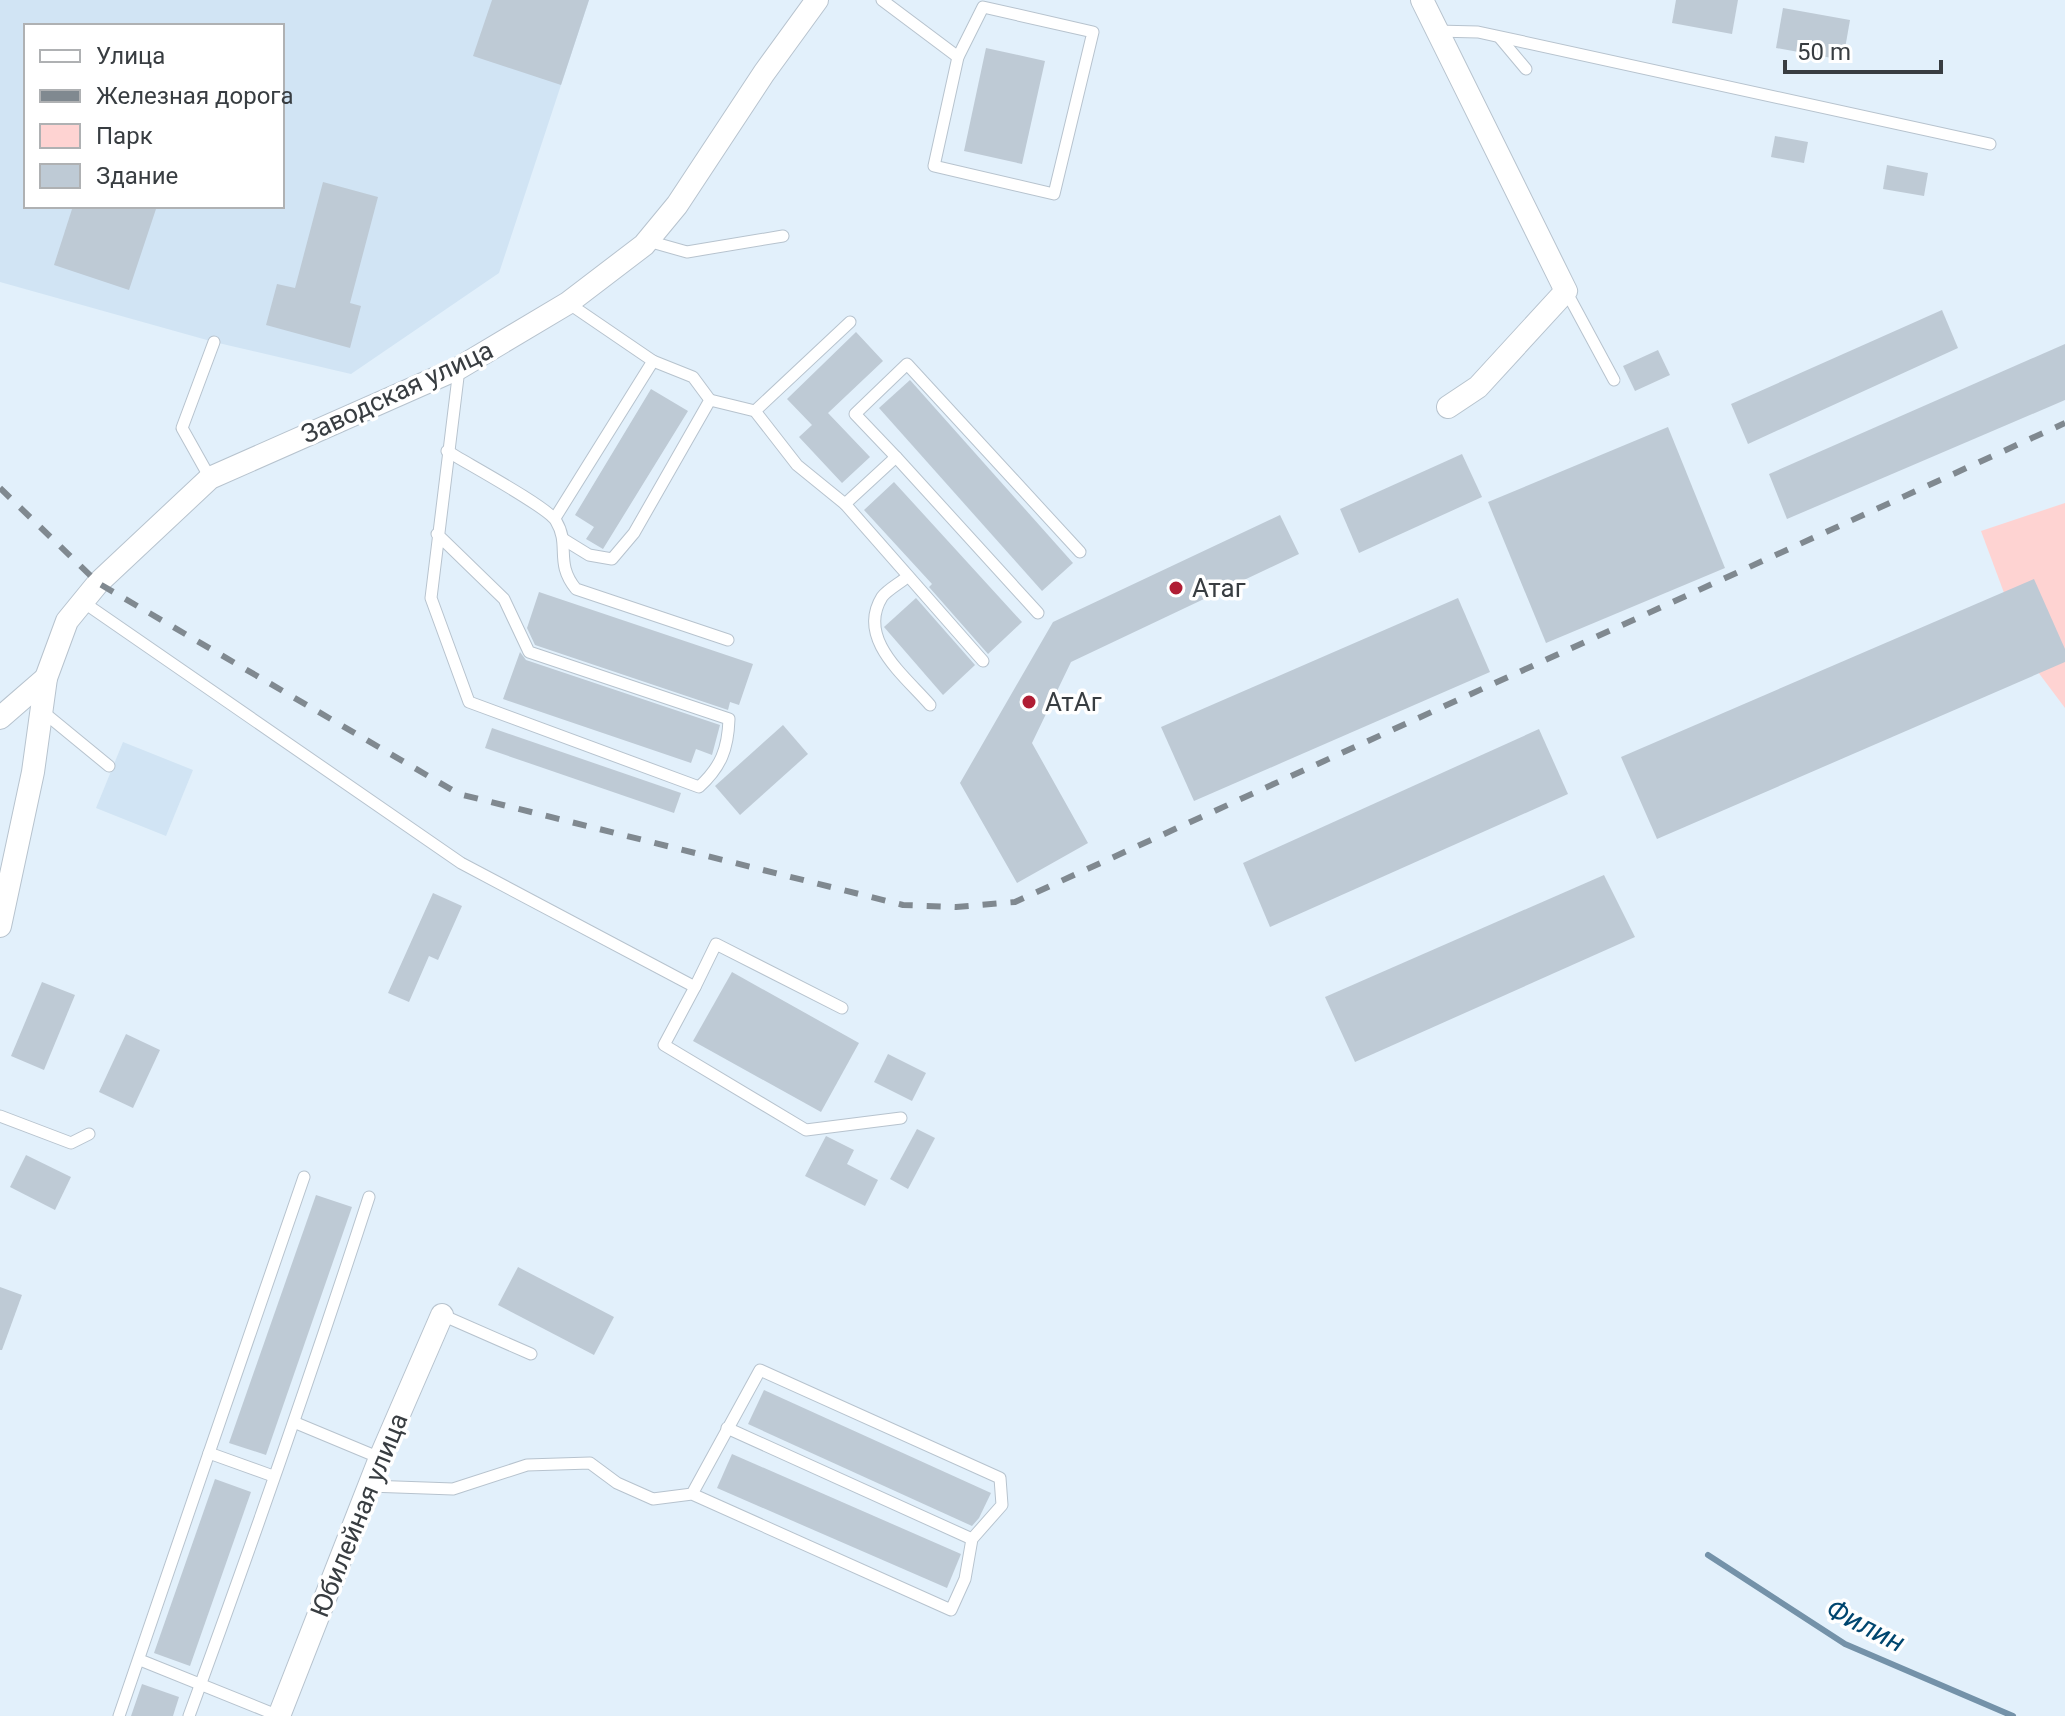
<svg xmlns="http://www.w3.org/2000/svg" width="2065" height="1716" viewBox="0 0 2065 1716" font-family="Roboto,sans-serif">
	<style>
		.built { fill: #d1e4f4; fill-rule: evenodd }
		.green { fill: #fed3d2 }
		.lines { fill: none; stroke-linecap: round; stroke-linejoin: round }
		.stream { stroke: #7492a9; stroke-width: 6 }
		.building { fill: #becad5 }
		.lane-casing { stroke: #b7c3ce; stroke-width: 13 }
		.street-casing { stroke: #b7c3ce; stroke-width: 24 }
		.lane { stroke: #fff; stroke-width: 11 }
		.street { stroke: #fff; stroke-width: 22 }
		.rail { stroke: #808990; stroke-width: 6; stroke-dasharray: 14 14; stroke-linecap: butt }
		.poi-dot { fill: #b01d34; stroke: #fff; stroke-width: 3 }
		.labels { text-anchor: middle; stroke-width: 7; stroke-linejoin: round; paint-order: stroke }
		.street-label { font-size: 26px; fill: #383d41; stroke: #fff }
		.poi-label { font-size: 26px; fill: #383d41; stroke: #fff; text-anchor: start }
		.water-label { font-size: 28px; font-style: italic; fill: #00466f; stroke: #fff }
	</style>
	<rect width="100%" height="100%" fill="#e2f0fb"/>
	<g class="built">
		<path d="M0,0H589L499,273L351,374L214,342L0,282ZM26,26H282V206H26Z"/>
		<path d="M123,742L193,770L166,836L96,808Z"/>
	</g>
	<path class="green" d="M2065,503V708L2029,660L1981,531Z"/>
	<g class="lines">
		<path class="stream" d="M1708,1555L1845,1644L2013,1716"/>
	</g>
	<g class="building">
		<path d="M492,0H589L561,85L473,56Z"/>
		<path d="M1676,0H1738L1732,34L1672,23Z"/>
		<path d="M1783,8L1850,20L1843,60L1776,48Z"/>
		<path d="M986,48L1045,61L1022,164L964,151Z"/>
		<path d="M1775,136L1808,142L1804,163L1771,157Z"/>
		<path d="M1887,165L1928,173L1924,196L1883,189Z"/>
		<path d="M323,182L378,197L350,303L361,306L350,348L266,325L277,284L295,288Z"/>
		<path d="M73,206H157L129,290L54,265Z"/>
		<path d="M1942,310L1958,348L1748,444L1731,404Z"/>
		<path d="M856,332L883,361L828,413L870,457L842,483L799,437L812,425L787,399Z"/>
		<path d="M2065,344V400L1787,519L1769,474Z"/>
		<path d="M1658,350L1670,375L1635,391L1623,366Z"/>
		<path d="M910,380L1073,563L1042,591L879,408Z"/>
		<path d="M651,389L688,411L603,549L586,539L594,527L575,515Z"/>
		<path d="M1668,427L1725,568L1546,643L1488,502Z"/>
		<path d="M1462,454L1482,497L1359,553L1340,509Z"/>
		<path d="M894,482L1022,622L988,654L929,587L932,584L864,510Z"/>
		<path d="M1280,515L1299,554L1071,662L1032,743L1088,843L1017,883L960,783L1053,622Z"/>
		<path d="M2034,579L2065,649V662L1657,839L1621,757Z"/>
		<path d="M539,592L753,664L739,705L730,702L728,710L535,645L527,628Z"/>
		<path d="M916,598L975,665L943,695L884,627Z"/>
		<path d="M1458,598L1490,672L1194,801L1161,727Z"/>
		<path d="M520,652L526,660L720,725L712,755L696,749L691,763L503,699Z"/>
		<path d="M783,725L808,754L740,815L715,786Z"/>
		<path d="M492,728L681,793L674,813L485,748Z"/>
		<path d="M1539,729L1568,794L1270,927L1243,863Z"/>
		<path d="M1604,875L1635,937L1355,1062L1325,997Z"/>
		<path d="M433,893L462,906L438,960L429,956L409,1002L388,993Z"/>
		<path d="M732,972L859,1043L821,1112L693,1041Z"/>
		<path d="M42,982L75,995L44,1070L11,1056Z"/>
		<path d="M126,1034L160,1050L133,1108L99,1092Z"/>
		<path d="M888,1054L926,1073L912,1101L874,1082Z"/>
		<path d="M917,1129L935,1138L908,1189L890,1179Z"/>
		<path d="M826,1136L854,1150L847,1164L878,1180L865,1206L805,1176Z"/>
		<path d="M26,1155L71,1177L55,1210L10,1187Z"/>
		<path d="M316,1195L352,1207L266,1455L229,1443Z"/>
		<path d="M518,1267L614,1317L594,1355L498,1305Z"/>
		<path d="M0,1287L22,1295L2,1350H0Z"/>
		<path d="M764,1390L991,1493L979,1518L972,1526L748,1424Z"/>
		<path d="M732,1454L961,1554L947,1588L717,1488Z"/>
		<path d="M215,1479L251,1492L190,1666L154,1653Z"/>
		<path d="M142,1684L179,1697L173,1716H131Z"/>
	</g>
	<g class="lines">
		<defs>
			<g id="lane">
				<path d="M882,0L958,57"/>
				<path d="M983,7L1093,32L1054,194L934,166L958,57Z"/>
				<path d="M1436,31L1478,32L1990,144"/>
				<path d="M1500,38L1526,69"/>
				<path d="M648,241L687,252L783,236"/>
				<path d="M1566,291L1614,380"/>
				<path d="M568,303L653,361"/>
				<path d="M710,400L755,411L797,465L845,504L896,457L855,414L907,364L1080,552"/>
				<path d="M755,411L850,322"/>
				<path d="M447,451C466,463 548,507 556,521C571,546 554,562 576,589L728,640"/>
				<path d="M896,457L1038,613"/>
				<path d="M210,478L182,428L214,342"/>
				<path d="M845,504L983,661"/>
				<path d="M555,518L653,361L693,377L710,400L634,533L612,559L589,555L563,539"/>
				<path d="M437,534L504,599L529,652L729,719C728,749 721,767 699,787L469,702L431,598L459,369"/>
				<path d="M907,577C900,583 887,590 882,597C856,639 905,676 930,705"/>
				<path d="M83,602L461,863L695,987L716,944L842,1008"/>
				<path d="M42,711L109,766"/>
				<path d="M695,987L664,1045L806,1130L901,1118"/>
				<path d="M0,1116L71,1143L89,1134"/>
				<path d="M442,1315L531,1354"/>
				<path d="M296,1423L380,1458"/>
				<path d="M727,1428L972,1539"/>
				<path d="M273,1476L209,1453L304,1177"/>
				<path d="M369,1486L453,1489L527,1465L590,1463L617,1483L653,1499L692,1494L951,1610L965,1579L972,1539L1002,1505L1000,1478L760,1370L692,1494"/>
				<path d="M140,1660L279,1716"/>
				<path d="M119,1716L209,1453"/>
				<path d="M189,1716C252,1544 312,1372 369,1197"/>
			</g>
			<g id="street">
				<path d="M1422,0L1566,291L1478,387L1448,407"/>
				<path d="M0,718L46,678"/>
				<path d="M0,926L33,772L46,678L67,621L98,583L210,478L459,368L568,303L644,245L677,205L764,73L817,0"/>
				<path d="M279,1716L380,1458L442,1315"/>
			</g>
		</defs>
		<use href="#lane" class="lane-casing"/>
		<use href="#street" class="street-casing"/>
		<use href="#lane" class="lane"/>
		<use href="#street" class="street"/>
		<path class="rail" d="M0,488L98,583L459,794L903,905L956,907L1015,902L2065,423"/>
	</g>
	<g class="poi-dot">
		<circle cx="1176" cy="588" r="8"/>
		<circle cx="1029" cy="702" r="8"/>
	</g>
	<g class="labels">
		<g class="street-label">
			<text transform="translate(397 392) rotate(-25)" y="9">Заводская улица</text>
			<text transform="translate(359 1515) rotate(-68)" y="9">Юбилейная улица</text>
		</g>
		<g class="poi-label">
			<text x="1192" y="597">Атаг</text>
			<text x="1045" y="711">АтАг</text>
		</g>
		<g class="water-label">
			<text transform="translate(1866 1625) rotate(27)" y="10">Филин</text>
		</g>
	</g>
	<rect x="24" y="24" width="260" height="184" fill="#ffffff" stroke="#afb1b3" stroke-width="2"/>
	<rect x="40" y="50" width="40" height="12" fill="#ffffff" stroke="#afb1b3" stroke-width="2"/>
	<text x="96" y="64" font-size="24" fill="#383d41">Улица</text>
	<rect x="40" y="90" width="40" height="12" fill="#808990" stroke="#afb1b3" stroke-width="2"/>
	<text x="96" y="104" font-size="24" fill="#383d41">Железная дорога</text>
	<rect x="40" y="124" width="40" height="24" fill="#fed3d2" stroke="#afb1b3" stroke-width="2"/>
	<text x="96" y="144" font-size="24" fill="#383d41">Парк</text>
	<rect x="40" y="164" width="40" height="24" fill="#becad5" stroke="#afb1b3" stroke-width="2"/>
	<text x="96" y="184" font-size="24" fill="#383d41">Здание</text>
	<path d="M1785 60v12h156v-12" fill="none" stroke="#383d41" stroke-width="4"/>
	<text x="1797" y="60" font-size="24" fill="#383d41" stroke="#ffffff" stroke-width="6" paint-order="stroke">50 m</text>
</svg>
